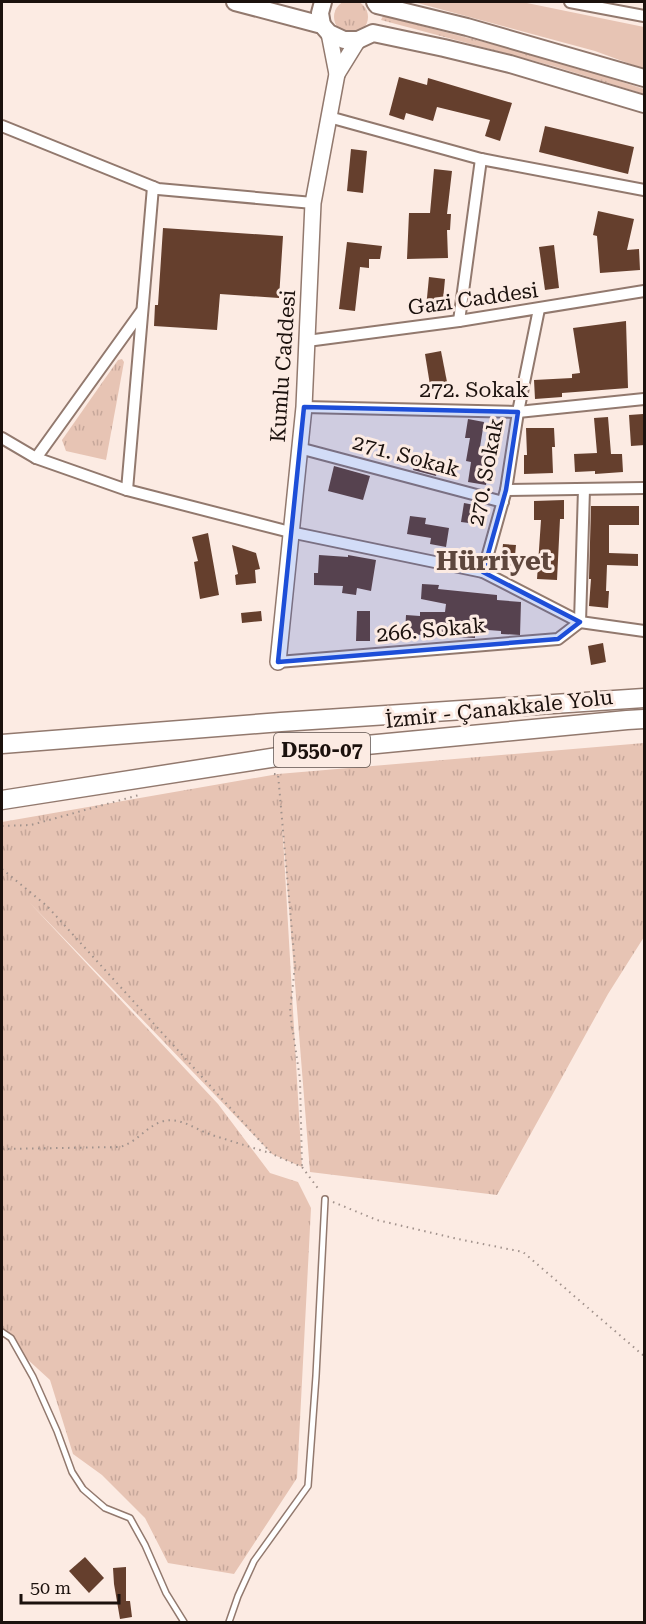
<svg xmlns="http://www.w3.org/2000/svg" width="646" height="1624" viewBox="0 0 646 1624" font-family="'Roboto Serif',serif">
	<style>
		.grass { fill: url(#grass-tufts) }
		.park { fill: #e7c4b4 }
		.building { fill: #653f2d }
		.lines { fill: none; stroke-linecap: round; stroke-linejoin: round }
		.lane-casing { stroke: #92796e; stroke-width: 8 }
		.street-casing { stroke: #92796e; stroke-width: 14 }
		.secondary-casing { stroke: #92796e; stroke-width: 18 }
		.primary-casing { stroke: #92796e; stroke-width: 20 }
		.highway-casing { stroke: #92796e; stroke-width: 21 }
		.path { stroke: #a1928c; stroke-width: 2; stroke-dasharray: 1.5 4.5; stroke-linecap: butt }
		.lane { stroke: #fff; stroke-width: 5 }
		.street { stroke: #fff; stroke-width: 10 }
		.secondary { stroke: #fff; stroke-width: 15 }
		.primary { stroke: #fff; stroke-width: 16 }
		.highway { stroke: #fff; stroke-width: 18 }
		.marked { fill: #1d4ed8; fill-opacity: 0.2; stroke: #1d4ed8; stroke-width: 4.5; stroke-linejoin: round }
		.labels { text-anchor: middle; stroke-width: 6; stroke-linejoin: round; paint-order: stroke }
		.shield { fill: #fcebe3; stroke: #5e524d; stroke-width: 1.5 }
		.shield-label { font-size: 20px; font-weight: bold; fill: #1b110d }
		.street-label { font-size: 21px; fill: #1b110d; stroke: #fcebe3 }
		.district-label { font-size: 27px; font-weight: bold; fill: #5e473d; stroke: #fcebe3 }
	</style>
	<defs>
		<pattern id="grass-tufts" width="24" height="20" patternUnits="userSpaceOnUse" patternTransform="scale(1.5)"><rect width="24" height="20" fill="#e7c4b4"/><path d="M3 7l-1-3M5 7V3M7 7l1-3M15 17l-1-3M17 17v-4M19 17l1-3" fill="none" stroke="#c6a79a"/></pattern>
	</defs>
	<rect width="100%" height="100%" fill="#fcebe3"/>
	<g class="grass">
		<circle cx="351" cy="17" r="17"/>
		<path d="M383,16L553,60L644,89V94L553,66L381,20Z"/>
		<path d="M122,359L124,362L106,460L66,451L62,440L118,360Z"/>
		<path d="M644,743V937L608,994L497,1195L310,1172L282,820L302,1167L272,1154L29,902L218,1104L270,1173L298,1182L311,1208L297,1478L234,1574L168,1563L145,1518L102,1475L73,1454L50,1380L2,1336V822L278,774Z"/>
	</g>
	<path class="park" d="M414,2H522L644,27V69L595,51Z"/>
	<g class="building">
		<path d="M399,77L427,85L428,78L512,103L500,141L485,136L490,120L437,107L433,121L406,113L404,120L389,115Z"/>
		<path d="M545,126L634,147L628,174L539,152Z"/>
		<path d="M351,149L367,151L363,193L347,191Z"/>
		<path d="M434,169L452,171L447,214H451L450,230H447L448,258L407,259L409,213H430Z"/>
		<path d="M598,211L634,219L627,250L639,249L640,270L600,273L597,236L593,235Z"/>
		<path d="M163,228L283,236L279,298L220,294L217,330L154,326L155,305H158Z"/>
		<path d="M347,242L382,246L380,259H369V268L360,267L355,311L339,309Z"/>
		<path d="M554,245L559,288L545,290L539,247Z"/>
		<path d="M429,277L445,279L442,310L426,308Z"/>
		<path d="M626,321L628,388L562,393V397L535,399L534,380L572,378V374L580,373L573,328Z"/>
		<path d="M441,351L447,382L430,385L425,354Z"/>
		<path d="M643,414L645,445L631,446L629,415Z"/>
		<path d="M608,417L611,454H622L623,472L595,474V471L575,472L574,454L597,453L594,418Z"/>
		<path d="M468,419L484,422L480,447L488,448L484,469H489L486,485L468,482L471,462L466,461L470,438H465Z"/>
		<path d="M526,428H554L555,447H552L553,473L524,474V455H527Z"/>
		<path d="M417,453L440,459L436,476L413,470Z"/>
		<path d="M334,466L370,476L363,500L328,491Z"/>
		<path d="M564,500V519H560L557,580L537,579L541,520H534V501Z"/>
		<path d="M464,503L480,506L477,524L461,522Z"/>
		<path d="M591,506H639V525H609V553L638,554V566L607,565L606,591H609L608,608L589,606L591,579H589Z"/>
		<path d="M410,516L426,518L425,524L449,528L446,547L430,544L431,538L407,534Z"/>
		<path d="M208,533L219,595L200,599L194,562L198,561L192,537Z"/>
		<path d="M503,544L516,545L514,566L501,564Z"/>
		<path d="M232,545L256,553L260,569L255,570L256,583L236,585L235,575L238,574Z"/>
		<path d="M319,555L348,557V555L376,560L371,591L357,588L356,595L342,593L343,586L314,585V573H318Z"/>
		<path d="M422,584L439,585L438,589L497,595V600L521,602L520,635L501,634V631L475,629V638L405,634L406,615L420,616V612H445L446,604L421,599Z"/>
		<path d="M261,611L262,621L242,623L241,613Z"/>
		<path d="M357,611H370V641H356Z"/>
		<path d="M603,643L606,662L591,665L588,646Z"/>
		<path d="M85,1557L104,1578L89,1593L69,1571Z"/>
		<path d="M126,1567V1601H130L132,1617L120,1619L114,1584L113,1568Z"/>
	</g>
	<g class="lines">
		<defs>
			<g id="lane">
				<path d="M2,1332L11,1338L33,1377L57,1431L72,1472L83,1489L105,1508L130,1518L145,1545L166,1593L184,1622"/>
				<path d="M229,1622L238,1596L254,1561L308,1486L316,1376L325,1199"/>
			</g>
			<g id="street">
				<path d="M570,2L644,16"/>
				<path d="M329,117L481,159L644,190"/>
				<path d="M2,126L158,189L313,203"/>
				<path d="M459,321L481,159"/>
				<path d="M307,341L459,321L644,291"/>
				<path d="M304,407L518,412L644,399"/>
				<path d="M2,438L36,458L127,490L290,532L483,572L580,622L644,631"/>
				<path d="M299,448L503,502"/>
				<path d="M36,458L141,312"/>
				<path d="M127,490L153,187"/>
				<path d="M506,490L644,488"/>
				<path d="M483,572L506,490L518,412L539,309"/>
				<path d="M278,662L558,639L580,622L584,489"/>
			</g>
			<g id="secondary">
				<path d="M337,74L358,40"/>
				<path d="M278,662L304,407L313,203L337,74L329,33"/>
			</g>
			<g id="primary">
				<path d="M235,2L322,25L329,33L344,40H358L373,33L444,48L510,64L644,104"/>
				<path d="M375,2L377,5L467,27L644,78"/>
				<path d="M322,25L320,13L323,2"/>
			</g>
			<g id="highway">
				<path d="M2,744L281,722L644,698"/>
				<path d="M2,800L335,748L627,720L644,719"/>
			</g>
		</defs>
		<use href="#lane" class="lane-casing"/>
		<use href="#street" class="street-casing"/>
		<use href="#secondary" class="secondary-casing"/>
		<use href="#primary" class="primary-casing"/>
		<use href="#highway" class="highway-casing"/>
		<g class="path">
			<path d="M274,774H278L295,965L290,1012L300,1079L302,1167"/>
			<path d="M2,826L31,825L139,795"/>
			<path d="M2,869L47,906L272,1154L302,1167L320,1191"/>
			<path d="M2,1149L120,1147C138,1142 147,1125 164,1121C181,1117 196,1130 212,1135C231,1141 250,1147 270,1153"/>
			<path d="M333,1202L377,1220L458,1239L523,1252L644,1356"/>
		</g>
		<use href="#lane" class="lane"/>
		<use href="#street" class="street"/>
		<use href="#secondary" class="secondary"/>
		<use href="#primary" class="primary"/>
		<use href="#highway" class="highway"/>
	</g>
	<path class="marked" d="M304,407L518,412L506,490L483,572L580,622L558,639L278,662Z"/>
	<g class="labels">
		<rect class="shield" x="274" y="733" width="96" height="34" rx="4.5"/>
		<g class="shield-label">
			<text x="322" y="757">D550-07</text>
		</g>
		<g class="street-label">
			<text transform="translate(473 299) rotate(-8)" y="7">Gazi Caddesi</text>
			<text transform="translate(283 366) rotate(-86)" y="7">Kumlu Caddesi</text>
			<text x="474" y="397">272. Sokak</text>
			<text transform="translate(406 456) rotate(15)" y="7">271. Sokak</text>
			<text transform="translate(486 472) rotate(-79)" y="7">270. Sokak</text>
			<text transform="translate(431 630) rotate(-5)" y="7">266. Sokak</text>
			<text transform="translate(499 709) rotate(-6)" y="7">İzmir - Çanakkale Yolu</text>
		</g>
		<g class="district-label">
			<text x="494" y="570">Hürriyet</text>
		</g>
	</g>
	<rect width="646" height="1624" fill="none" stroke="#1b110d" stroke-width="6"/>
	<path d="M21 1594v9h98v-9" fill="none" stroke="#1b110d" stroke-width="3"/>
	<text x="30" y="1594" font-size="18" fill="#1b110d" stroke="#fcebe3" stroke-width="4.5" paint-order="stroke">50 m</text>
</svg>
